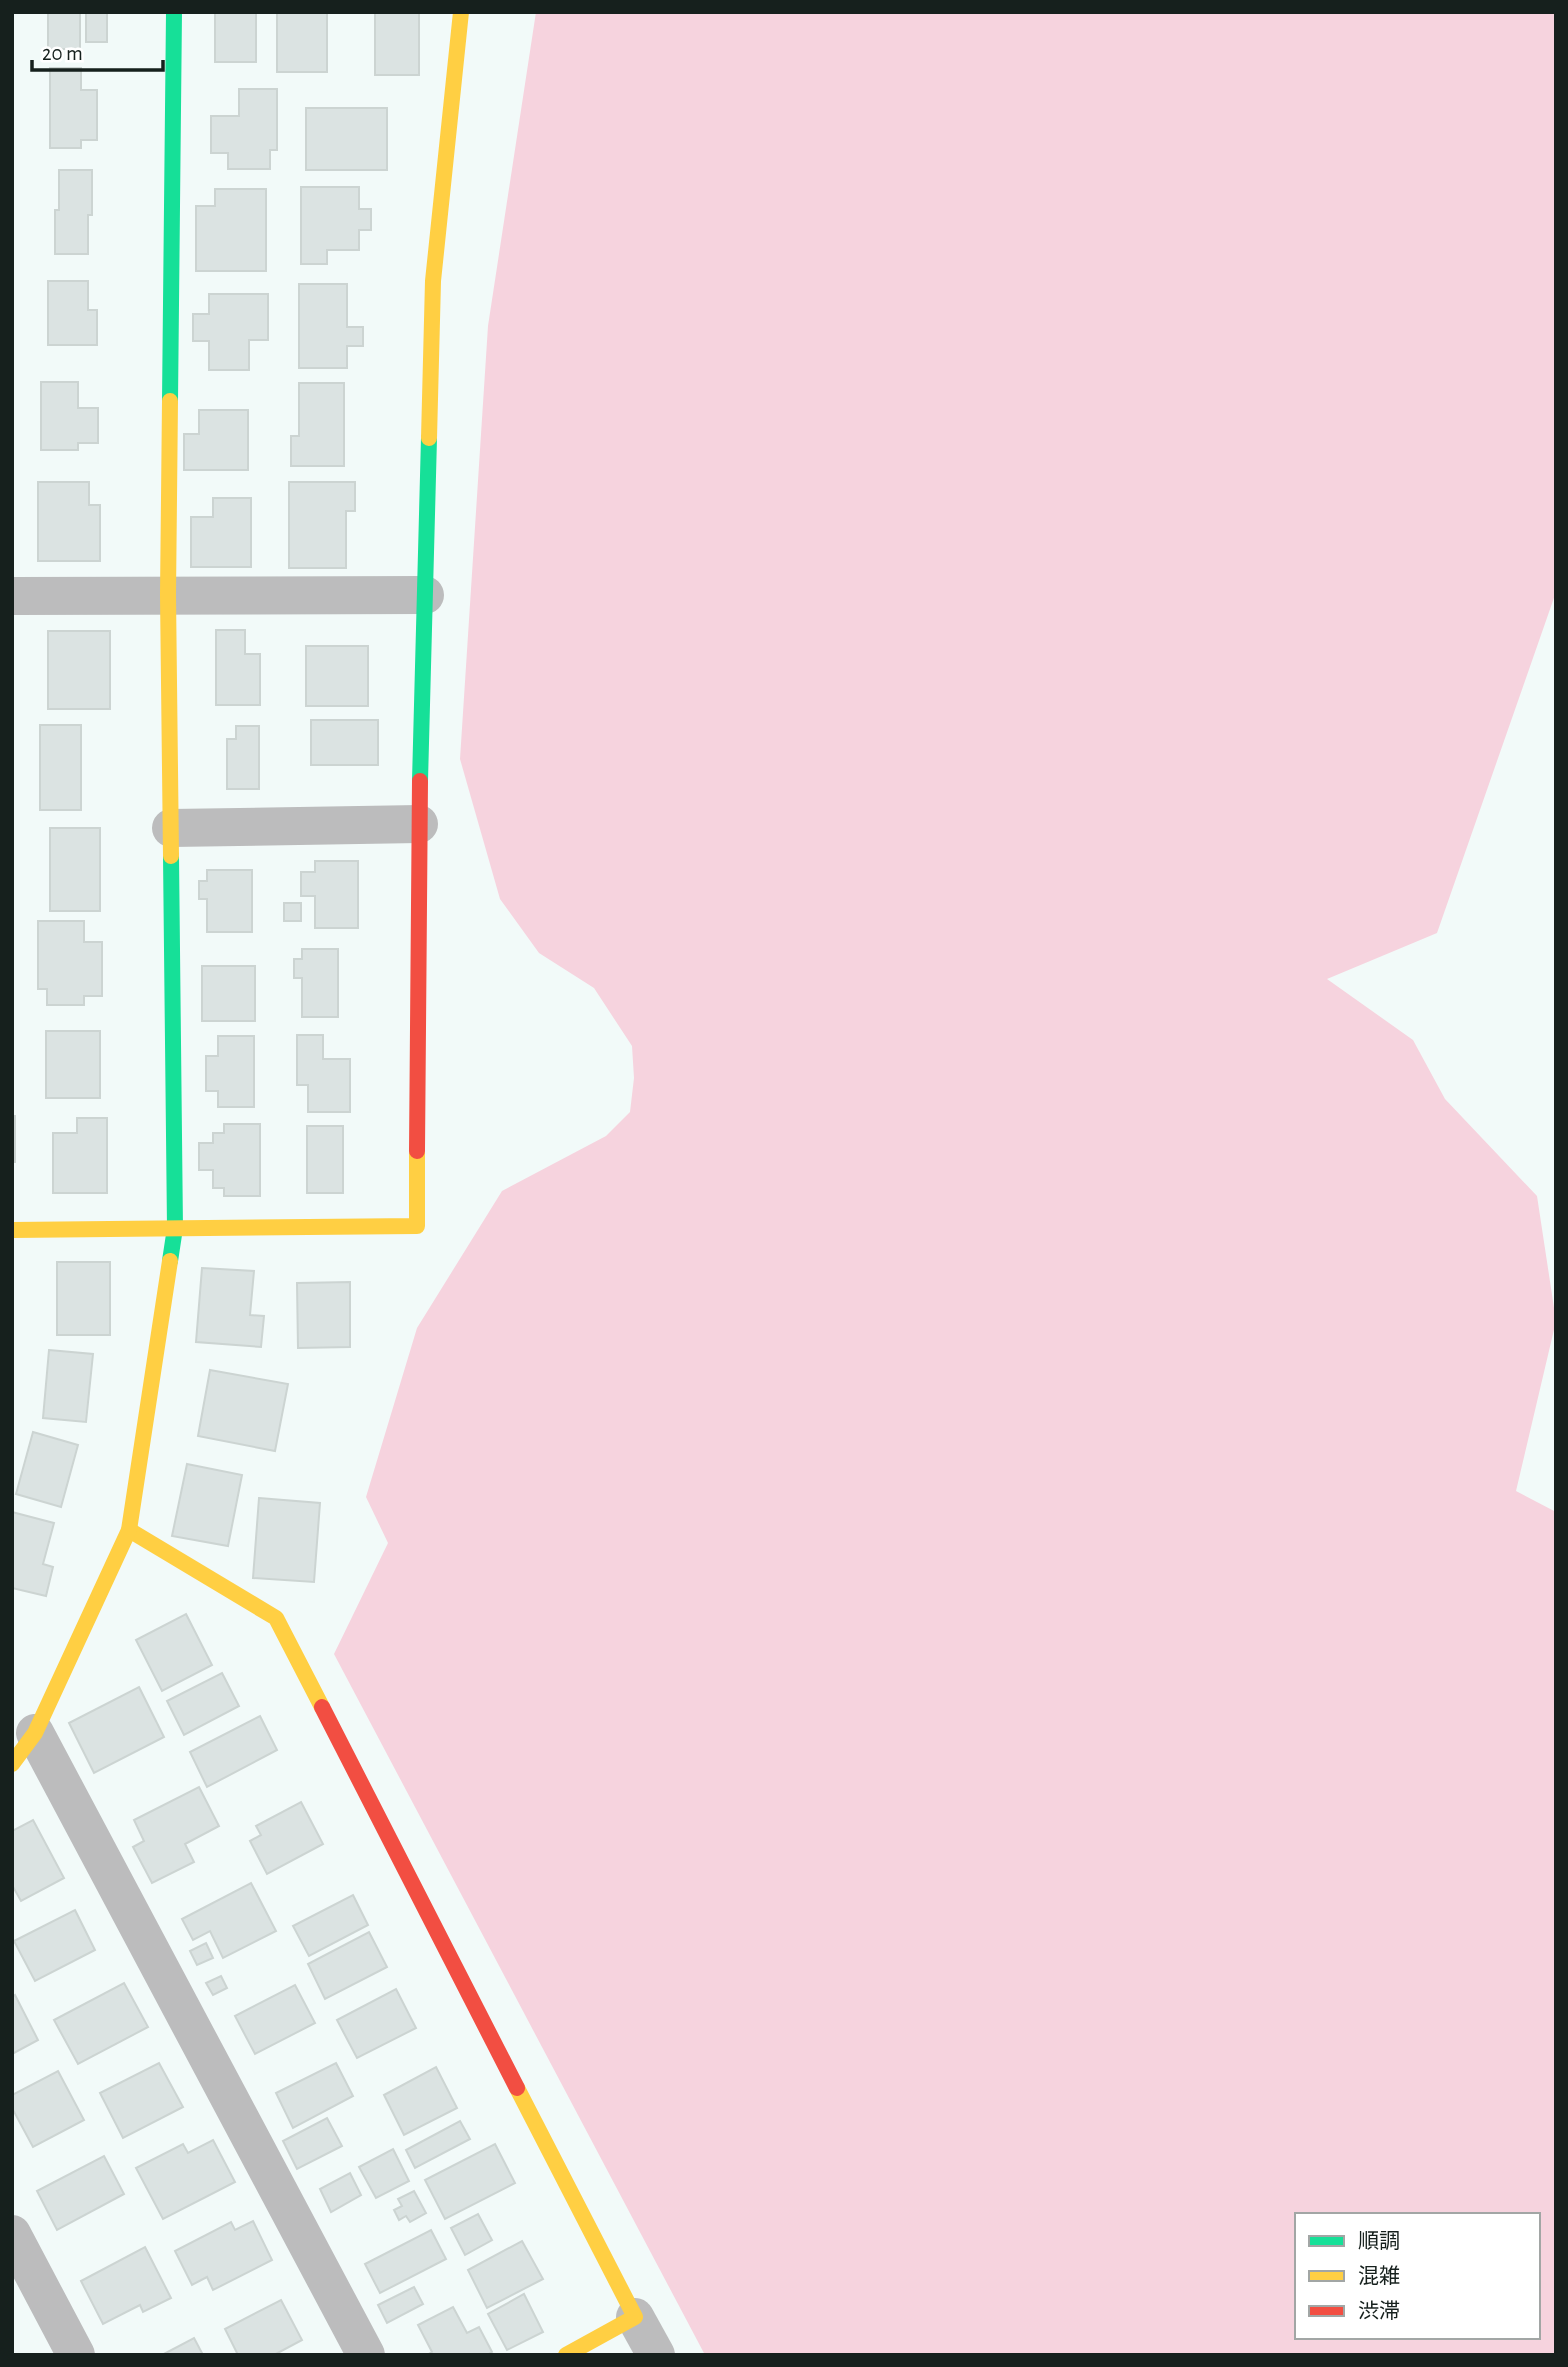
<svg xmlns="http://www.w3.org/2000/svg" width="1568" height="2367" viewBox="0 0 1568 2367" font-family="'Alegreya Sans','Noto Sans JP',sans-serif">
	<style>
		.green { fill: #f6d3de; fill-rule: evenodd }
		.building { fill: #dbe3e2; stroke: #ccd4d2; stroke-width: 2 }
		.lines { fill: none; stroke-linecap: round; stroke-linejoin: round }
		.street { stroke: #bcbcbd; stroke-width: 38 }
		.fast { stroke: #16e098; stroke-width: 16 }
		.slow { stroke: #ffcf43; stroke-width: 16 }
		.jam { stroke: #f24e42; stroke-width: 16 }
	</style>
	<rect width="100%" height="100%" fill="#f2faf9"/>
	<path class="green" d="M536,12H1556V592L1437,933L1327,979L1413,1040L1445,1099L1537,1196L1556,1321L1516,1491L1556,1512V2355H705L334,1654L388,1543L366,1497L417,1328L502,1191L606,1136L630,1112L634,1078L632,1046L594,988L539,953L500,899L460,759L488,326ZM1297,2215H1538V2337H1297Z"/>
	<g class="building">
		<rect x="48" y="12" width="32" height="37"/>
		<rect x="86" y="12" width="21" height="30"/>
		<rect x="215" y="12" width="41" height="50"/>
		<rect x="277" y="12" width="50" height="60"/>
		<rect x="375" y="12" width="44" height="63"/>
		<path d="M50,68H81V90H97V140H81V148H50Z"/>
		<path d="M239,89H277V150H270V169H228V153H211V116H239Z"/>
		<rect x="306" y="108" width="81" height="62"/>
		<path d="M59,170H92V215H88V254H55V210H59Z"/>
		<path d="M301,187H359V209H371V230H359V250H327V264H301Z"/>
		<path d="M215,189H266V271H196V206H215Z"/>
		<path d="M48,281H88V310H97V345H48Z"/>
		<path d="M299,284H347V327H363V346H347V368H299Z"/>
		<path d="M209,294H268V340H249V370H209V341H193V314H209Z"/>
		<path d="M41,382H78V408H98V443H78V450H41Z"/>
		<path d="M299,383H344V466H291V436H299Z"/>
		<path d="M199,410H248V470H184V434H199Z"/>
		<path d="M38,482H89V505H100V561H38Z"/>
		<path d="M289,482H355V511H346V568H289Z"/>
		<path d="M213,498H251V567H191V517H213Z"/>
		<path d="M216,630H245V654H260V705H216Z"/>
		<rect x="48" y="631" width="62" height="78"/>
		<rect x="306" y="646" width="62" height="60"/>
		<rect x="311" y="720" width="67" height="45"/>
		<rect x="40" y="725" width="41" height="85"/>
		<path d="M236,726H259V789H227V739H236Z"/>
		<rect x="50" y="828" width="50" height="83"/>
		<path d="M315,861H358V928H315V896H301V872H315Z"/>
		<path d="M207,870H252V932H207V899H199V881H207Z"/>
		<rect x="284" y="903" width="17" height="18"/>
		<path d="M38,921H84V942H102V996H84V1005H47V989H38Z"/>
		<path d="M302,949H338V1017H302V978H294V959H302Z"/>
		<rect x="202" y="966" width="53" height="55"/>
		<rect x="46" y="1031" width="54" height="67"/>
		<path d="M297,1035H323V1059H350V1112H308V1085H297Z"/>
		<path d="M218,1036H254V1107H218V1091H206V1056H218Z"/>
		<rect x="12" y="1116" width="3" height="46"/>
		<path d="M77,1118H107V1193H53V1133H77Z"/>
		<path d="M224,1124H260V1196H224V1188H213V1170H199V1143H213V1133H224Z"/>
		<rect x="307" y="1126" width="36" height="67"/>
		<rect x="57" y="1262" width="53" height="73"/>
		<path d="M202,1268L254,1271L250,1315L264,1316L261,1347L196,1342Z"/>
		<path d="M350,1282V1347L298,1348L297,1283Z"/>
		<path d="M49,1350L93,1354L86,1422L43,1418Z"/>
		<path d="M210,1370L288,1384L275,1451L198,1436Z"/>
		<path d="M33,1432L78,1445L61,1507L16,1494Z"/>
		<path d="M187,1464L242,1475L228,1546L172,1536Z"/>
		<path d="M259,1498L320,1503L314,1582L253,1578Z"/>
		<path d="M12,1512L54,1523L43,1564L53,1567L46,1596L12,1588Z"/>
		<path d="M186,1614L212,1665L162,1691L136,1640Z"/>
		<path d="M222,1673L239,1706L184,1735L167,1701Z"/>
		<path d="M139,1687L164,1737L94,1773L69,1723Z"/>
		<path d="M260,1716L277,1750L207,1787L190,1752Z"/>
		<path d="M199,1787L219,1826L185,1844L194,1862L152,1883L133,1847L144,1841L134,1820Z"/>
		<path d="M301,1802L323,1844L267,1874L250,1841L261,1835L256,1826Z"/>
		<path d="M33,1820L64,1878L21,1901L12,1885V1831Z"/>
		<path d="M251,1883L276,1931L223,1958L210,1931L193,1940L182,1919Z"/>
		<path d="M353,1895L368,1925L309,1956L293,1926Z"/>
		<path d="M75,1910L95,1950L35,1981L14,1941Z"/>
		<path d="M369,1932L387,1967L325,1999L308,1964Z"/>
		<path d="M206,1943L213,1958L197,1965L190,1951Z"/>
		<path d="M221,1976L227,1988L213,1995L206,1983Z"/>
		<path d="M124,1983L148,2027L78,2064L54,2020Z"/>
		<path d="M295,1985L315,2023L255,2054L235,2016Z"/>
		<path d="M396,1989L416,2028L357,2058L337,2020Z"/>
		<path d="M15,1995L38,2040L12,2054V1997Z"/>
		<path d="M159,2063L183,2107L123,2138L100,2093Z"/>
		<path d="M336,2063L353,2096L293,2128L276,2093Z"/>
		<path d="M436,2067L457,2108L404,2135L384,2095Z"/>
		<path d="M58,2071L84,2120L33,2147L12,2108V2095Z"/>
		<path d="M327,2118L342,2146L297,2169L283,2141Z"/>
		<path d="M460,2121L470,2139L415,2168L406,2150Z"/>
		<path d="M213,2140L235,2182L163,2219L136,2168L183,2144L188,2153Z"/>
		<path d="M495,2144L515,2183L445,2219L425,2180Z"/>
		<path d="M393,2149L409,2181L376,2198L359,2167Z"/>
		<path d="M104,2156L124,2194L57,2230L37,2191Z"/>
		<path d="M350,2173L361,2195L331,2212L320,2189Z"/>
		<path d="M414,2191L426,2213L410,2222L406,2216L399,2220L394,2210L402,2206L398,2199Z"/>
		<path d="M478,2214L492,2240L465,2255L451,2228Z"/>
		<path d="M253,2221L272,2260L213,2290L207,2277L192,2285L175,2251L231,2222L235,2230Z"/>
		<path d="M431,2230L446,2259L380,2293L365,2264Z"/>
		<path d="M522,2241L543,2279L487,2308L468,2270Z"/>
		<path d="M145,2247L171,2298L143,2312L140,2305L103,2324L81,2281Z"/>
		<path d="M414,2287L423,2304L387,2323L378,2305Z"/>
		<path d="M524,2294L543,2332L507,2350L488,2314Z"/>
		<path d="M281,2300L302,2340L274,2355H238L225,2329Z"/>
		<path d="M453,2307L467,2333L479,2327L492,2352L487,2355H427L432,2352L418,2325Z"/>
		<path d="M194,2338L203,2355H162Z"/>
	</g>
	<g class="lines">
		<g class="street">
			<path d="M12,596L425,595"/>
			<path d="M171,828L419,824"/>
			<path d="M35,1733L366,2355"/>
			<path d="M12,2234L76,2355"/>
			<path d="M635,2317L656,2355"/>
		</g>
		<g class="fast">
			<path d="M170,401L174,12"/>
			<path d="M420,781L429,438"/>
			<path d="M170,1261L175,1228L171,856"/>
		</g>
		<g class="slow">
			<path d="M170,401L168,595L171,856"/>
			<path d="M429,438L433,281L461,12"/>
			<path d="M12,1230L417,1226V1151"/>
			<path d="M129,1530L276,1618L322,1707"/>
			<path d="M12,1764L35,1733L129,1530L170,1261"/>
			<path d="M517,2088L635,2317L566,2355"/>
		</g>
		<g class="jam">
			<path d="M417,1151L420,781"/>
			<path d="M322,1707L517,2088"/>
		</g>
	</g>
	<rect width="1568" height="2367" fill="none" stroke="#16201d" stroke-width="28"/>
	<rect x="1295" y="2213" width="245" height="126" fill="#ffffff" stroke="#a2a6a5" stroke-width="2"/>
	<rect x="1309" y="2236" width="35" height="10" fill="#16e098" stroke="#a2a6a5" stroke-width="2"/>
	<text x="1358" y="2248" font-size="21" fill="#16201d">順調</text>
	<rect x="1309" y="2271" width="35" height="10" fill="#ffcf43" stroke="#a2a6a5" stroke-width="2"/>
	<text x="1358" y="2283" font-size="21" fill="#16201d">混雑</text>
	<rect x="1309" y="2306" width="35" height="10" fill="#f24e42" stroke="#a2a6a5" stroke-width="2"/>
	<text x="1358" y="2318" font-size="21" fill="#16201d">渋滞</text>
	<path d="M32 60v10h131v-10" fill="none" stroke="#16201d" stroke-width="3.5"/>
	<text x="42" y="60" font-size="21" fill="#16201d" stroke="#ffffff" stroke-width="5" paint-order="stroke">20 m</text>
</svg>
